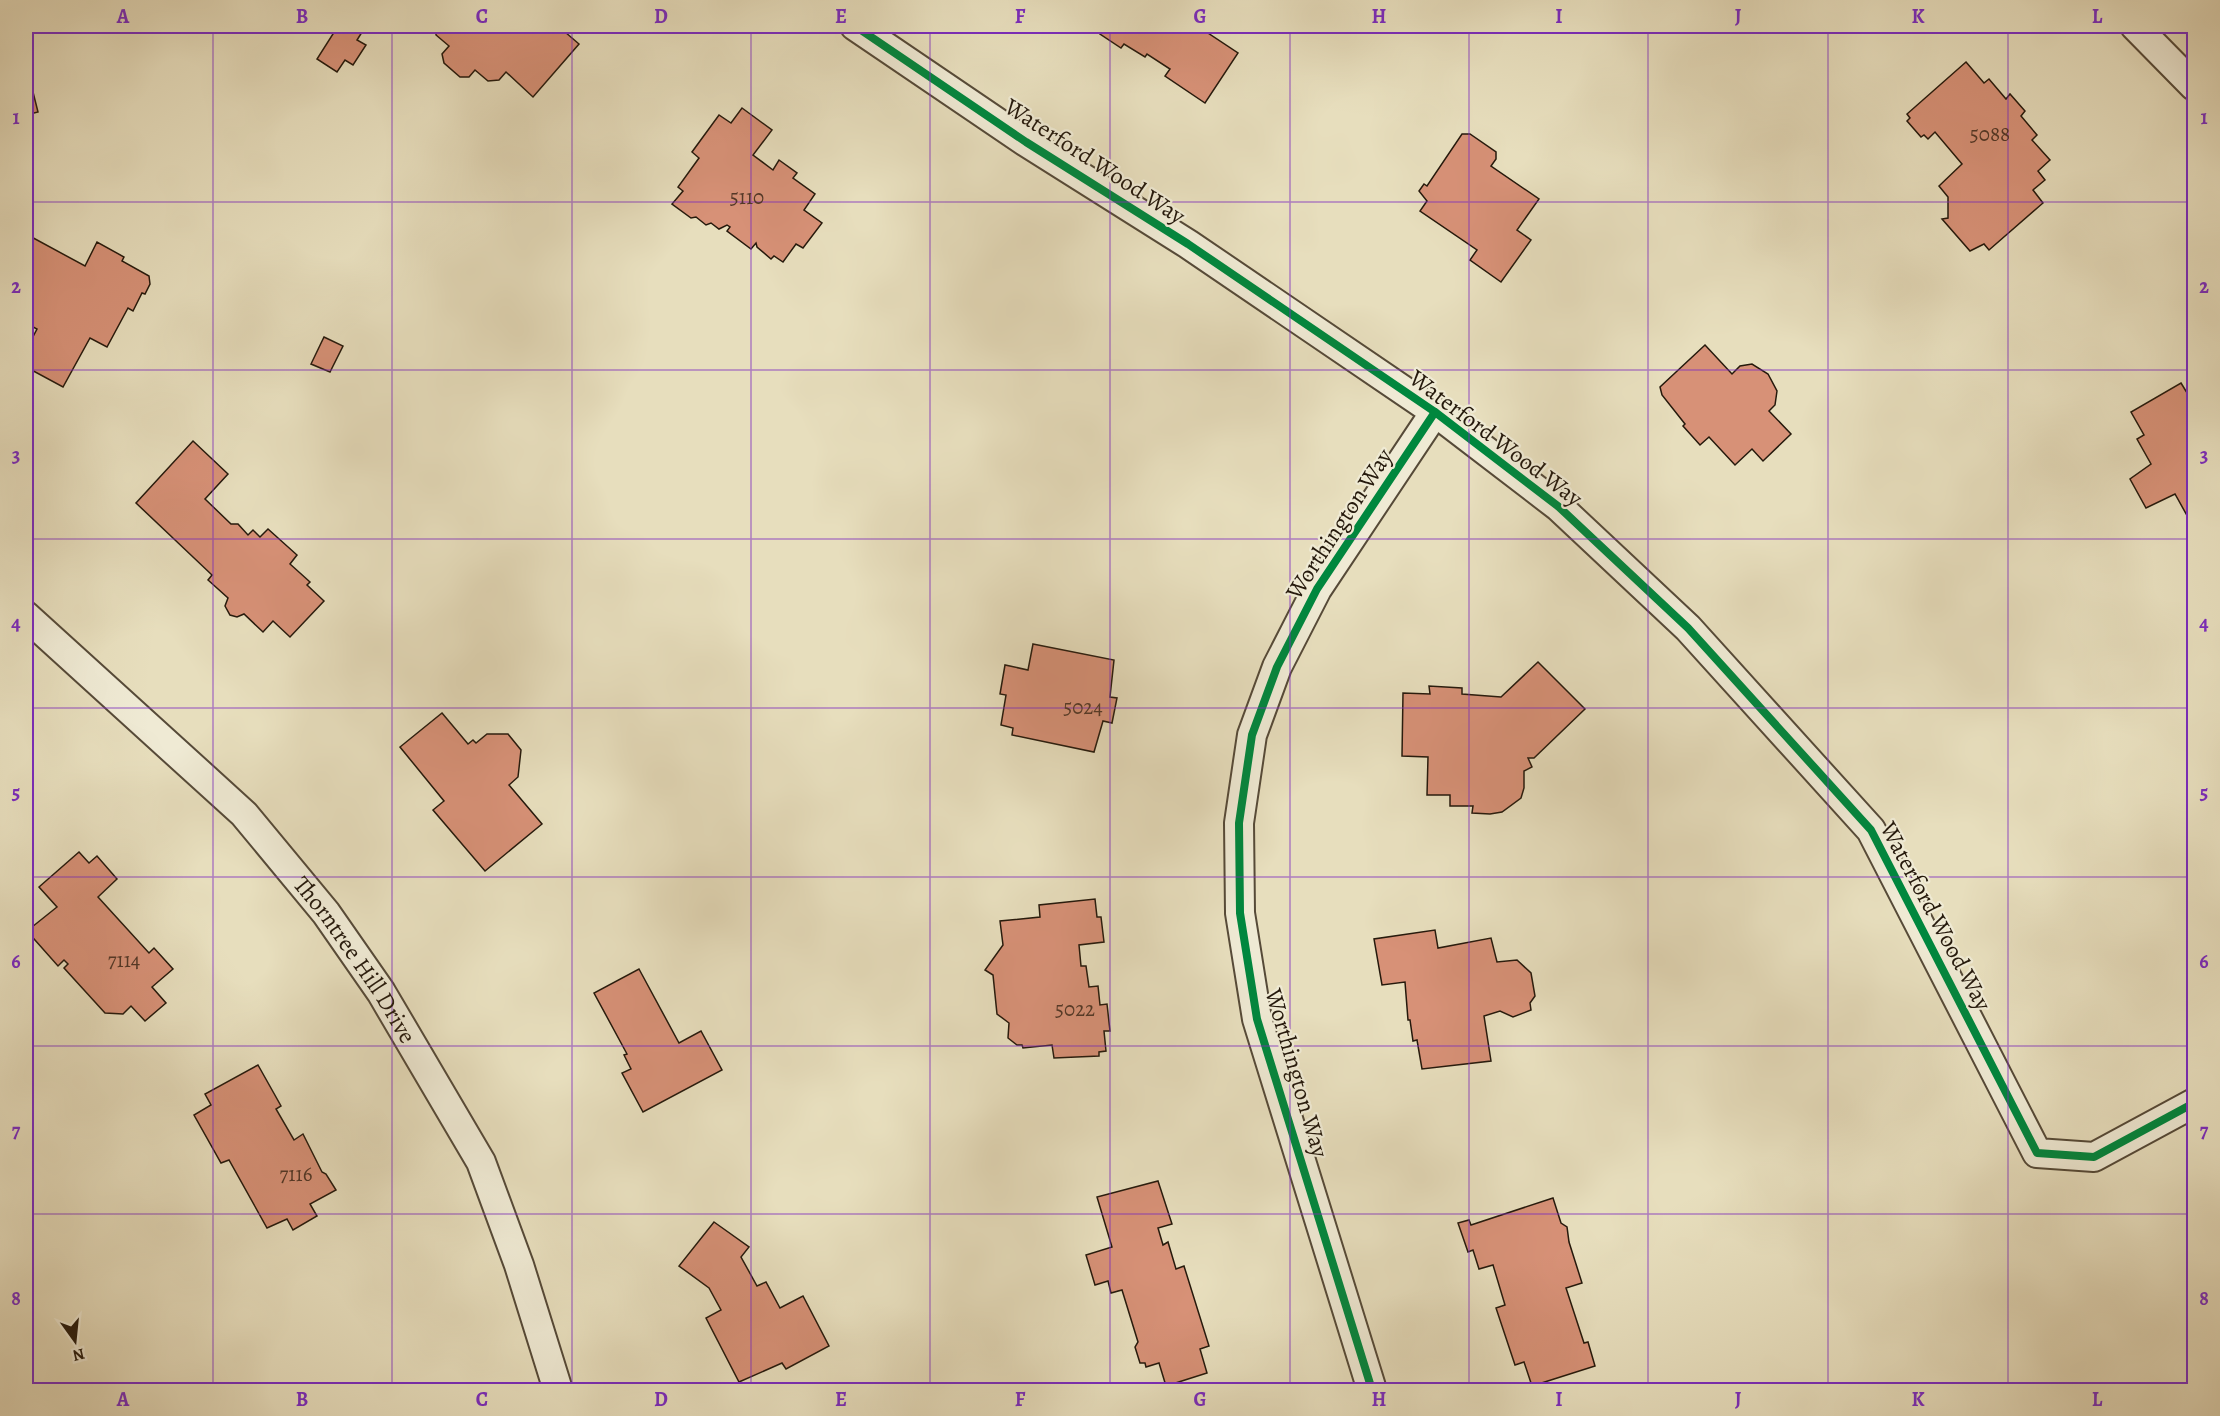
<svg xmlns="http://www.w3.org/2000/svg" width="2220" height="1416" viewBox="0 0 2220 1416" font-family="Alegreya,serif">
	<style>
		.building { fill: #d79177; stroke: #25190c; stroke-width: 1.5 }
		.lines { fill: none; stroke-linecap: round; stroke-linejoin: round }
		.street-casing { stroke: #564a38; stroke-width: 32 }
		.street { stroke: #efead4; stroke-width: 28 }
		.cycleway-casing { stroke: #efead4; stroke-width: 11 }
		.cycleway { stroke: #00873e; stroke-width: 8 }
		.grid { fill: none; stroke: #7b2cbf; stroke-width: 1.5; stroke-opacity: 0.55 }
		.labels { text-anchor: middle; stroke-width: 4.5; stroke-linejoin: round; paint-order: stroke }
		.number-label { font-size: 21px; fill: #523727 }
		.street-label { font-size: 24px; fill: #25190c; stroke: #efead4 }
		.neatline { fill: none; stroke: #7b2cbf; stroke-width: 2 }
		.grid-label { font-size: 20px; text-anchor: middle; font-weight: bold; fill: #7b2cbf }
	</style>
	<rect width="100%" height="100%" fill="#e7debd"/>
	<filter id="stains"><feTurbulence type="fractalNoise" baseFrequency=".00333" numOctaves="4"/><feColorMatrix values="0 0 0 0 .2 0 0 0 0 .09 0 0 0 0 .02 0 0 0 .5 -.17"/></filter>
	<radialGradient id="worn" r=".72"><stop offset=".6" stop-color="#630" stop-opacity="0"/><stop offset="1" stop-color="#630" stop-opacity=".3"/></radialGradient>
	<g class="building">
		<path d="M338,26H359L364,29L357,40L366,45L353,65L345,60L337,72L317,59Z"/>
		<path d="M431,26H527L534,31L539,26H558L579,44L533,97L506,72L499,80L488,81L475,70L469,77H460L444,63L442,54L449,46L436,35V30Z"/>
		<path d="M1096,26H1204L1202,29L1238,53L1205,103L1165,76L1170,69L1147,54L1145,57L1124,44L1121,48L1100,34L1103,30Z"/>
		<path d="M1966,62L1984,83L1989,79L2006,99L2010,94L2025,111L2021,116L2037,135L2032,140L2050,160L2038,171L2045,180L2033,190L2043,203L1989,250L1984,244L1970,251L1942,219L1948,218V197L1939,186L1962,164L1935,132L1928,139L1924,135L1921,137L1907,121L1910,118L1907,114Z"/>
		<path d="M26,72H28L38,112L26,115Z"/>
		<path d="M742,108L772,130L753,155L773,170L779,160L797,173L793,178L815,194L804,210L822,223L803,248L796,244L783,262L774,256L771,259L757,247L756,243L751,249L727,231L730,227L727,225L719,229L711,223L706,225L696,217L691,218L672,204L683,191L678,187L699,158L692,152L719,115L731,123Z"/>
		<path d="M1462,134H1470L1496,152V159L1491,166L1539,199L1517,230L1531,240L1501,282L1470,260L1477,250L1420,211L1427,201L1419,191L1424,184L1427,186Z"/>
		<path d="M26,234L85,266L97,242L124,257L122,261L149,276L150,284L145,294L142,293L133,311L128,308L107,347L90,338L63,387L26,367V350L37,329L26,323Z"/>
		<path d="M324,337L343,346L330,372L311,364Z"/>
		<path d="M1705,345L1732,374L1740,366L1752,364L1768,374L1777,391L1775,405L1769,411L1791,434L1763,461L1752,449L1735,465L1709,437L1700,445L1683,426L1685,424L1662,395L1660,387Z"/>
		<path d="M2181,383L2192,401L2194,399V528L2175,494L2146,508L2130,479L2151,464L2137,439L2144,435L2131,412Z"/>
		<path d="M193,441L228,474L205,499L231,524H238L248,535L253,530L260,537L268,529L297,555L290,564L310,582L307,585L324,601L290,637L273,621L263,632L244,614L237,617L230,615L225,606L228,598L208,580L212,575L136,503Z"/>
		<path d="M1033,644L1114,660L1110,697L1117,698L1112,723L1103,721L1094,752L1012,735L1013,728L1001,725L1006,695L1000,694L1005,665L1028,670Z"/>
		<path d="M1538,662L1585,709L1534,758H1528L1532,767L1524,771V788L1521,798L1502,812L1490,814L1472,813L1473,806H1450V795H1427L1428,757L1402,756L1403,693L1430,694L1429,686L1462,688V694L1501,697Z"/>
		<path d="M442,713L468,744L473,740L476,743L487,734H508L521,750L518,777L509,785L542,824L485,871L433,810L444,801L400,747Z"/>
		<path d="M79,852L89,863L97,856L117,879L98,897L149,953L154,948L173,969L152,987L166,1003L145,1021L131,1006L123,1014L105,1013L64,968L68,964L64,960L58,966L27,931L57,907L39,887Z"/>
		<path d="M1095,899L1097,917H1101L1104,942L1079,945L1081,966H1086L1089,987L1098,986L1100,1005L1107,1004L1110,1031H1104L1106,1051L1099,1052V1056L1054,1058L1052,1045L1023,1048L1022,1045H1017L1008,1038L1009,1023L997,1014L993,975L985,970L1003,945L1000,921L1040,917L1039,905Z"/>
		<path d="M1435,930L1438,948L1491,938L1497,962L1517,960L1531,973L1535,996L1530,1003L1531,1010L1513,1017L1500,1011L1484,1016L1491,1061L1422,1069L1417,1040L1413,1041L1410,1020H1408L1405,982L1382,985L1374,939Z"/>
		<path d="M639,969L679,1043L701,1031L722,1070L643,1112L622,1073L631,1069L624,1055L627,1054L594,993Z"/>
		<path d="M258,1065L281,1106L276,1109L294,1140L303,1134L322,1172L326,1174L336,1190L310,1204L317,1216L293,1230L287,1219L267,1228L229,1160L221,1163L194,1115L211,1105L205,1094Z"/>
		<path d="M1158,1181L1172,1224L1158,1228L1163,1245L1168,1242L1176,1269L1184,1266L1209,1346L1200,1349L1207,1373L1166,1386L1159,1363L1146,1367L1145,1363H1140L1135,1347L1138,1342L1122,1290L1111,1293L1108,1281L1095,1285L1086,1255L1112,1247L1097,1197Z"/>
		<path d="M1553,1198L1561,1223L1567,1227L1569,1242L1582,1283L1566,1288L1584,1343L1588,1342L1595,1366L1532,1386L1524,1362L1515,1365L1496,1308L1505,1305L1493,1265L1479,1269L1473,1250L1468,1252L1458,1223L1469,1220L1471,1225Z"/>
		<path d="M714,1222L749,1247L741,1257L757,1286L766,1282L780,1308L803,1296L829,1346L786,1369L782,1363L739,1382L706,1318L721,1310L709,1288L679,1266Z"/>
	</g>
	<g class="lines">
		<defs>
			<g id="street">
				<path d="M855,26L1026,142L1188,244L1435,412L1559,507L1688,628L1871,830L2037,1153L2094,1157L2194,1103"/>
				<path d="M2135,26L2194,86"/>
				<path id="s1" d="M26,616L244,814L326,913L381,992L481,1162L519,1265L558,1390"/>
				<path d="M1372,1390L1257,1019L1240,913L1239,823L1252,735L1277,667L1317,589L1435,412"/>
			</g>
		</defs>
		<use href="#street" class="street-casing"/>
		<use href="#street" class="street"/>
		<defs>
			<g id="cycleway">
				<path d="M855,26L1026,142L1188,244L1435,412L1559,507L1688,628L1871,830L2037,1153L2094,1157L2194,1103"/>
				<path d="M1372,1390L1257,1019L1240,913L1239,823L1252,735L1277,667L1317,589L1435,412"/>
			</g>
		</defs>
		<use href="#cycleway" class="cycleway-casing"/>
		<use href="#cycleway" class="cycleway"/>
	</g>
	<path class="grid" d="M213,26V1390M392,26V1390M572,26V1390M751,26V1390M930,26V1390M1110,26V1390M1290,26V1390M1469,26V1390M1648,26V1390M1828,26V1390M2008,26V1390M26,202H2194M26,370H2194M26,539H2194M26,708H2194M26,877H2194M26,1046H2194M26,1214H2194"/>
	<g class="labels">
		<g class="number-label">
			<text x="1990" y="141">5088</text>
			<text x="747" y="204">5110</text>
			<text x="1083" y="714">5024</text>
			<text x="124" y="967">7114</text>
			<text x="1075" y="1016">5022</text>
			<text x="296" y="1181">7116</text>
		</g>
		<g class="street-label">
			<text transform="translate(1095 161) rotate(33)" y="8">Waterford Wood Way</text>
			<text transform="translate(1496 438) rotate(37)" y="8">Waterford Wood Way</text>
			<text transform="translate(1339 524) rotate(-57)" y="8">Worthington Way</text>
			<text transform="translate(1936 916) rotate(62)" y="8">Waterford Wood Way</text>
			<text dy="8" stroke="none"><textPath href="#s1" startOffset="478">Thorntree Hill Drive</textPath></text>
			<text transform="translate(1297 1073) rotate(74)" y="8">Worthington Way</text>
		</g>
	</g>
	<rect width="2220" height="1416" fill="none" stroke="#e7debd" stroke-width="66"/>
	<g transform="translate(75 1341) rotate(165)" stroke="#efead4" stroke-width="4.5" paint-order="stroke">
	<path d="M0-4.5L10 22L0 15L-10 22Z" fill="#25190c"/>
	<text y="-9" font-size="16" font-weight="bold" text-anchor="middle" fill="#25190c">N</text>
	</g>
	<rect x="33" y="33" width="2154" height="1350" class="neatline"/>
	<g class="grid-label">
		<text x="123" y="23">A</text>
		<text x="302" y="23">B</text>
		<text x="482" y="23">C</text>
		<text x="661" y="23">D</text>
		<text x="841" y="23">E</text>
		<text x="1020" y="23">F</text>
		<text x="1200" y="23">G</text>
		<text x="1379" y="23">H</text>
		<text x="1559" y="23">I</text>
		<text x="1738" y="23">J</text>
		<text x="1918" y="23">K</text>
		<text x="2097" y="23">L</text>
		<text x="16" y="124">1</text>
		<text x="2204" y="124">1</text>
		<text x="16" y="293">2</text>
		<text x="2204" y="293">2</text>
		<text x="16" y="462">3</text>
		<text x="2204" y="462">3</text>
		<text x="16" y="630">4</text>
		<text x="2204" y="630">4</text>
		<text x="16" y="799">5</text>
		<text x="2204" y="799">5</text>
		<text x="16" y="968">6</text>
		<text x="2204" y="968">6</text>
		<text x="16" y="1137">7</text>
		<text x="2204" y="1137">7</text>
		<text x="16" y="1305">8</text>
		<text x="2204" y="1305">8</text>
		<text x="123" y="1406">A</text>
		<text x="302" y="1406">B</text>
		<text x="482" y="1406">C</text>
		<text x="661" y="1406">D</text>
		<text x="841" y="1406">E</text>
		<text x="1020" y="1406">F</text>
		<text x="1200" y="1406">G</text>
		<text x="1379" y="1406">H</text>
		<text x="1559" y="1406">I</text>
		<text x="1738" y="1406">J</text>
		<text x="1918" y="1406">K</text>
		<text x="2097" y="1406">L</text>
	</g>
	<rect width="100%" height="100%" filter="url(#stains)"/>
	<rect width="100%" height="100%" fill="url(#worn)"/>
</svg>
